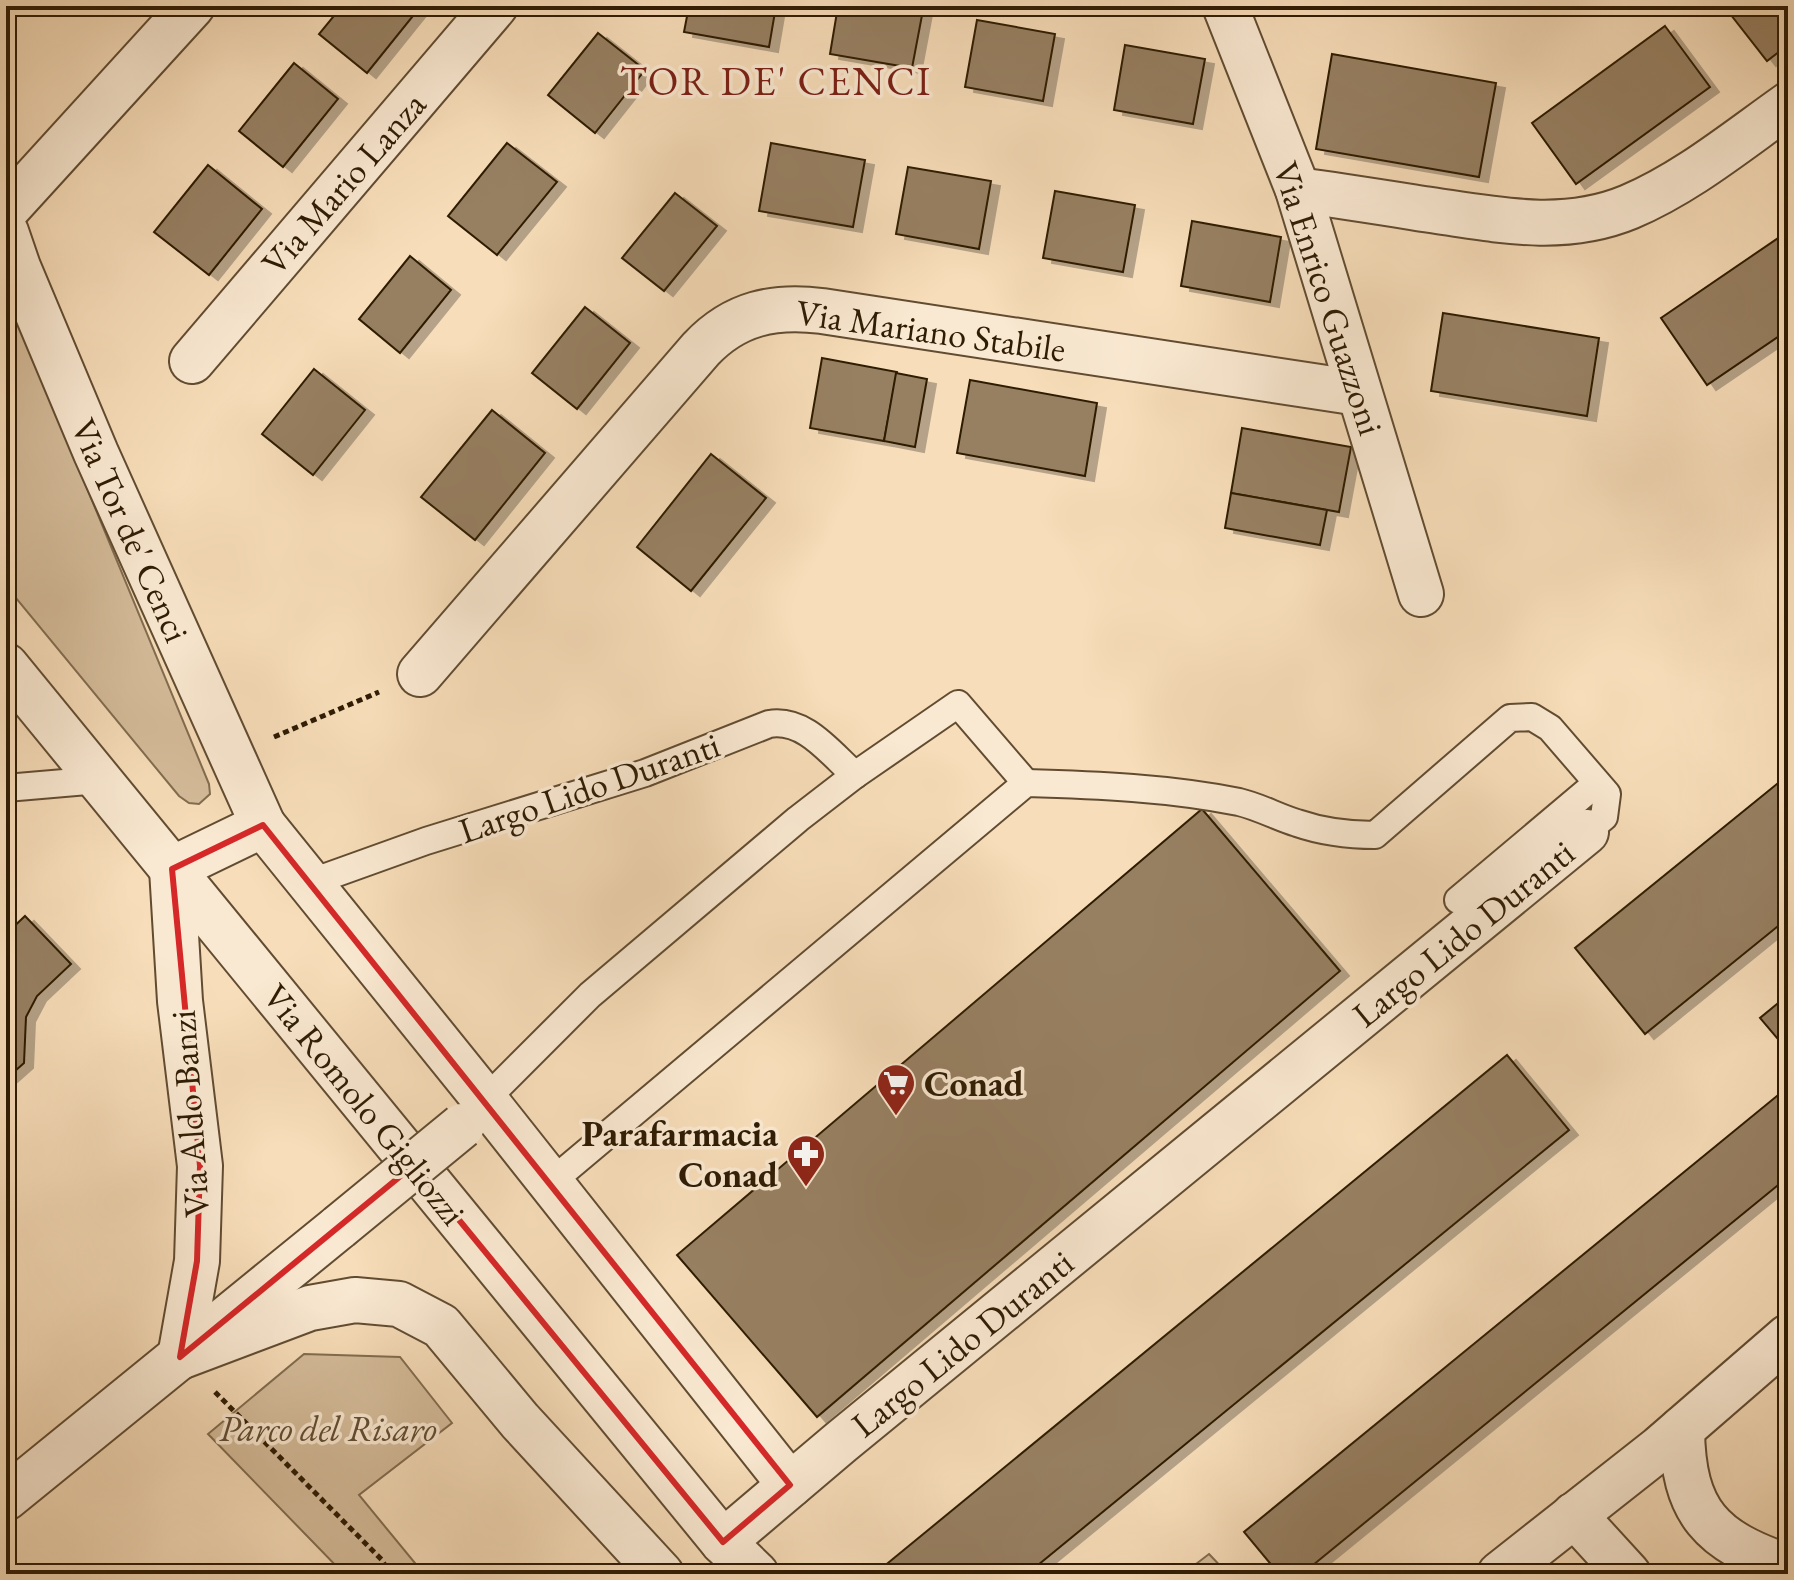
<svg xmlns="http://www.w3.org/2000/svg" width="1794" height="1580" viewBox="0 0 1794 1580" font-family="'EB Garamond',serif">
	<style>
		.green { fill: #d5bc9a; stroke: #826c4f; stroke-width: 2 }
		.building { fill: #978062; stroke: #2f1c04; stroke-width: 2; filter: url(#shadow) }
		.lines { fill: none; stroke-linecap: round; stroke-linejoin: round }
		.service-casing { stroke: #614c31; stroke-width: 30 }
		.minor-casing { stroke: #614c31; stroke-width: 48 }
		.path { stroke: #2f1c04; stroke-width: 5; stroke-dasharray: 6 4; stroke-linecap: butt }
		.service { stroke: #fae9d2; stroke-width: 26 }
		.minor { stroke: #fae9d2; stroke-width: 44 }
		.minor-bridge-casing { stroke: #614c31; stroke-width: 48; stroke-linecap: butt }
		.minor-bridge { stroke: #fae9d2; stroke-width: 44 }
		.marked { fill: none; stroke: #d62828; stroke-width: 6; stroke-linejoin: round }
		.labels { text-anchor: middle; stroke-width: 7; stroke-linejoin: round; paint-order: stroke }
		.street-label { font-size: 36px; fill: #2f1c04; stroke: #fae9d2 }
		.poi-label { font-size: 36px; font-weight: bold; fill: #2f1c04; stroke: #fae9d2; text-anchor: start }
		.park-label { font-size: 36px; font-style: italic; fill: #614c31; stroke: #fae9d2 }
		.quarter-label { font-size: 40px; letter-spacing: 2px; fill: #7a1f14; stroke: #fae9d2 }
	</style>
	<defs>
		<filter id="shadow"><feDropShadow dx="9" dy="5" stdDeviation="0" flood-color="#0004"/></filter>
	</defs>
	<rect width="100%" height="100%" fill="#f7ddb9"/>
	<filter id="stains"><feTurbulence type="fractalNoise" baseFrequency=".0025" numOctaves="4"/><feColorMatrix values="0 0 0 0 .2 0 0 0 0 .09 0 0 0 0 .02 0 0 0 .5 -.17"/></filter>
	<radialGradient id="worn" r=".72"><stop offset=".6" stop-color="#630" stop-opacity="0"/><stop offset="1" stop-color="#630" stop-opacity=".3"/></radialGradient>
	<g class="green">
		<path d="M6,292L209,784L210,794L199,804L189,803L179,796L6,586Z"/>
		<path d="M304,1354L400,1357L452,1423L359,1495L424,1574H344L208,1434Z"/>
		<path d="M1209,1554L1228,1574H1183Z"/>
	</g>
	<g class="building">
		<path d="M342,6H421L367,73L319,34Z"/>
		<path d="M689,6H776L769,47L684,32Z"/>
		<path d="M838,6H901L923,10L912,68L830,54Z"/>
		<path d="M1724,6H1788V45L1767,61Z"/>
		<path d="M977,20L1055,34L1043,101L965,87Z"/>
		<path d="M1665,26L1710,87L1576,184L1532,123Z"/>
		<path d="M598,33L645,70L595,133L548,95Z"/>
		<path d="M1125,45L1205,59L1193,124L1114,110Z"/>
		<path d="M1332,54L1496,83L1479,177L1316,149Z"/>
		<path d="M294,63L338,99L283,167L239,131Z"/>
		<path d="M507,143L557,182L497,255L448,216Z"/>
		<path d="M771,143L865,160L853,227L759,211Z"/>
		<path d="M208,165L262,209L209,275L154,232Z"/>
		<path d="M908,167L991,181L979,249L896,234Z"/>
		<path d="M1055,191L1135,205L1123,272L1043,258Z"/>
		<path d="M675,193L717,226L664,291L622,258Z"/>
		<path d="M1192,221L1281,237L1270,302L1181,286Z"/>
		<path d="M1784,234L1788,240V330L1707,385L1661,318Z"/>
		<path d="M410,256L451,290L400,353L359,319Z"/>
		<path d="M585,307L630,343L577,409L532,373Z"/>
		<path d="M1443,313L1599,338L1587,416L1431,391Z"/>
		<path d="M822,358L897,372L884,441L810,428Z"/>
		<path d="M314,369L365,410L313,475L262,434Z"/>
		<path d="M896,373L927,379L915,447L884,441Z"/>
		<path d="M970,380L1097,403L1085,476L957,453Z"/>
		<path d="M492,410L545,453L475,540L421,497Z"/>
		<path d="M1242,428L1351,447L1339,512L1231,493Z"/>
		<path d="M711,454L766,498L691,591L637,547Z"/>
		<path d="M1231,493L1327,510L1320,545L1225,528Z"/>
		<path d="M1788,775V918L1645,1034L1575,948Z"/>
		<path d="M1202,809L1340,971L817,1417L677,1255Z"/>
		<path d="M25,916L71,964L37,996L26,1017L24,1063L6,1079V934Z"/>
		<path d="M1788,995V1051L1760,1018Z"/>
		<path d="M1507,1055L1569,1130L1027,1574H878L877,1572Z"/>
		<path d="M1788,1087V1177L1302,1574H1279L1244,1532Z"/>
	</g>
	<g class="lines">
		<defs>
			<g id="service">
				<path d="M6,788L99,780"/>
				<path d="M309,883L426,841L645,773L769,724C805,718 830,753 855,775"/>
				<path d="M1458,900L1597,783"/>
				<path d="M485,1100L590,995L798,819L855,775L958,704L1026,783"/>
				<path d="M550,1183L1026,783C1097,785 1169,788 1239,802C1260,807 1277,817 1297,823C1323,832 1347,835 1375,835L1510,718L1532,717L1550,728L1607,794L1604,817L1586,832"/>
			</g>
			<g id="minor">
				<path d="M1225,6L1298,190L1421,594"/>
				<path d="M1298,190C1342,196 1386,203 1431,210C1498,220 1564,234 1629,207C1686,183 1737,141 1788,105"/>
				<path d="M6,210L192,6"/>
				<path d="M6,232L18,267L96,453L263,825"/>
				<path d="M192,361L495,6"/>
				<path d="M6,666L723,1542L756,1574"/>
				<path d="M420,674L701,349C735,313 774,305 822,311L1359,393"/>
				<path d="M172,869L263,825L485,1100L790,1485"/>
				<path d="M172,869L180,1001L200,1166L197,1261L180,1357"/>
				<path d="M180,1357L310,1308L355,1300L399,1304L441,1326L520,1421L661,1574"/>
				<path d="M1682,1429C1683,1513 1711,1541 1788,1567"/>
				<path d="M6,1498L339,1227"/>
				<path d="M1574,1515L1628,1574"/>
				<path d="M723,1542L841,1442L1586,832"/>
				<path d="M1500,1574L1660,1448L1788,1337"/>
			</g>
		</defs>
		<use href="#service" class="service-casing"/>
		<use href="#minor" class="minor-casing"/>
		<g class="path">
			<path d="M274,737L379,692"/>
			<path d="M215,1392L382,1560L390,1574"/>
		</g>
		<use href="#service" class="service"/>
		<use href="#minor" class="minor"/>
		<defs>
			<path id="minor-bridge" d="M339,1227L462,1126"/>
		</defs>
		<use href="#minor-bridge" class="minor-bridge-casing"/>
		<use href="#minor-bridge" class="minor-bridge"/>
	</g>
	<path class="marked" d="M263,825L790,1485L723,1542L414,1165L180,1357L197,1261L200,1166L172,869Z"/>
	<defs>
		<symbol id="supermarket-pin" viewBox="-11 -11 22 30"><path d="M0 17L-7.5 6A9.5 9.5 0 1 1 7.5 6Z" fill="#8f2418" stroke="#fae9d2"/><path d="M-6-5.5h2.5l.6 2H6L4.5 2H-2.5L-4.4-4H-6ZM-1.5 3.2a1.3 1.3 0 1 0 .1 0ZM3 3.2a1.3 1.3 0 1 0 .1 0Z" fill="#fff"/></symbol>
		<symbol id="pharmacy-pin" viewBox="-11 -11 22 30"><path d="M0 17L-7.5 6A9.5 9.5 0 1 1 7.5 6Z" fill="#8f2418" stroke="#fae9d2"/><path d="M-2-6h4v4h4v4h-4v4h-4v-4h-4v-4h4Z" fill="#fff"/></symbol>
	</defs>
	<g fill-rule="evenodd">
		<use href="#supermarket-pin" x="874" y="1061" width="44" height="60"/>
		<use href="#pharmacy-pin" x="784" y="1132" width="44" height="60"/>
	</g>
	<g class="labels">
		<g class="street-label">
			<text transform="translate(343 183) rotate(-49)" y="13">Via Mario Lanza</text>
			<text transform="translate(1329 298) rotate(72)" y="13">Via Enrico Guazzoni</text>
			<text transform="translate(931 330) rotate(8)" y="13">Via Mariano Stabile</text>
			<text transform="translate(131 530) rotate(66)" y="13">Via Tor de' Cenci</text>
			<text transform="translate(589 787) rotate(-19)" y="13">Largo Lido Duranti</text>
			<text transform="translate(1463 933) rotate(-39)" y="13">Largo Lido Duranti</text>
			<text transform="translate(365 1104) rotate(51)" y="13">Via Romolo Gigliozzi</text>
			<text transform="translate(189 1114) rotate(-94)" y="13">Via Aldo Banzi</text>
			<text transform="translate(962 1343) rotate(-39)" y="13">Largo Lido Duranti</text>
		</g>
		<g class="poi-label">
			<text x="924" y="1096">Conad</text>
			<text x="778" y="1146" text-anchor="end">Parafarmacia<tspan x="778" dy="41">Conad</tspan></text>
		</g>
		<g class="park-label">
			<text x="328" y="1441">Parco del Risaro</text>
		</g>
		<g class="quarter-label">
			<text x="776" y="95">TOR DE' CENCI</text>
		</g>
	</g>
	<rect width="1794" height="1580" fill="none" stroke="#f7ddb9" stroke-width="32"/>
	<rect x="8" y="8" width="1778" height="1564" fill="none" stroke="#2f1c04" stroke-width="4"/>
	<rect x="16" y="16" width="1762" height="1548" fill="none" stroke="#2f1c04" stroke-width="2"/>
	<rect width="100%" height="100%" filter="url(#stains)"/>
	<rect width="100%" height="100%" fill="url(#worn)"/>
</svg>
